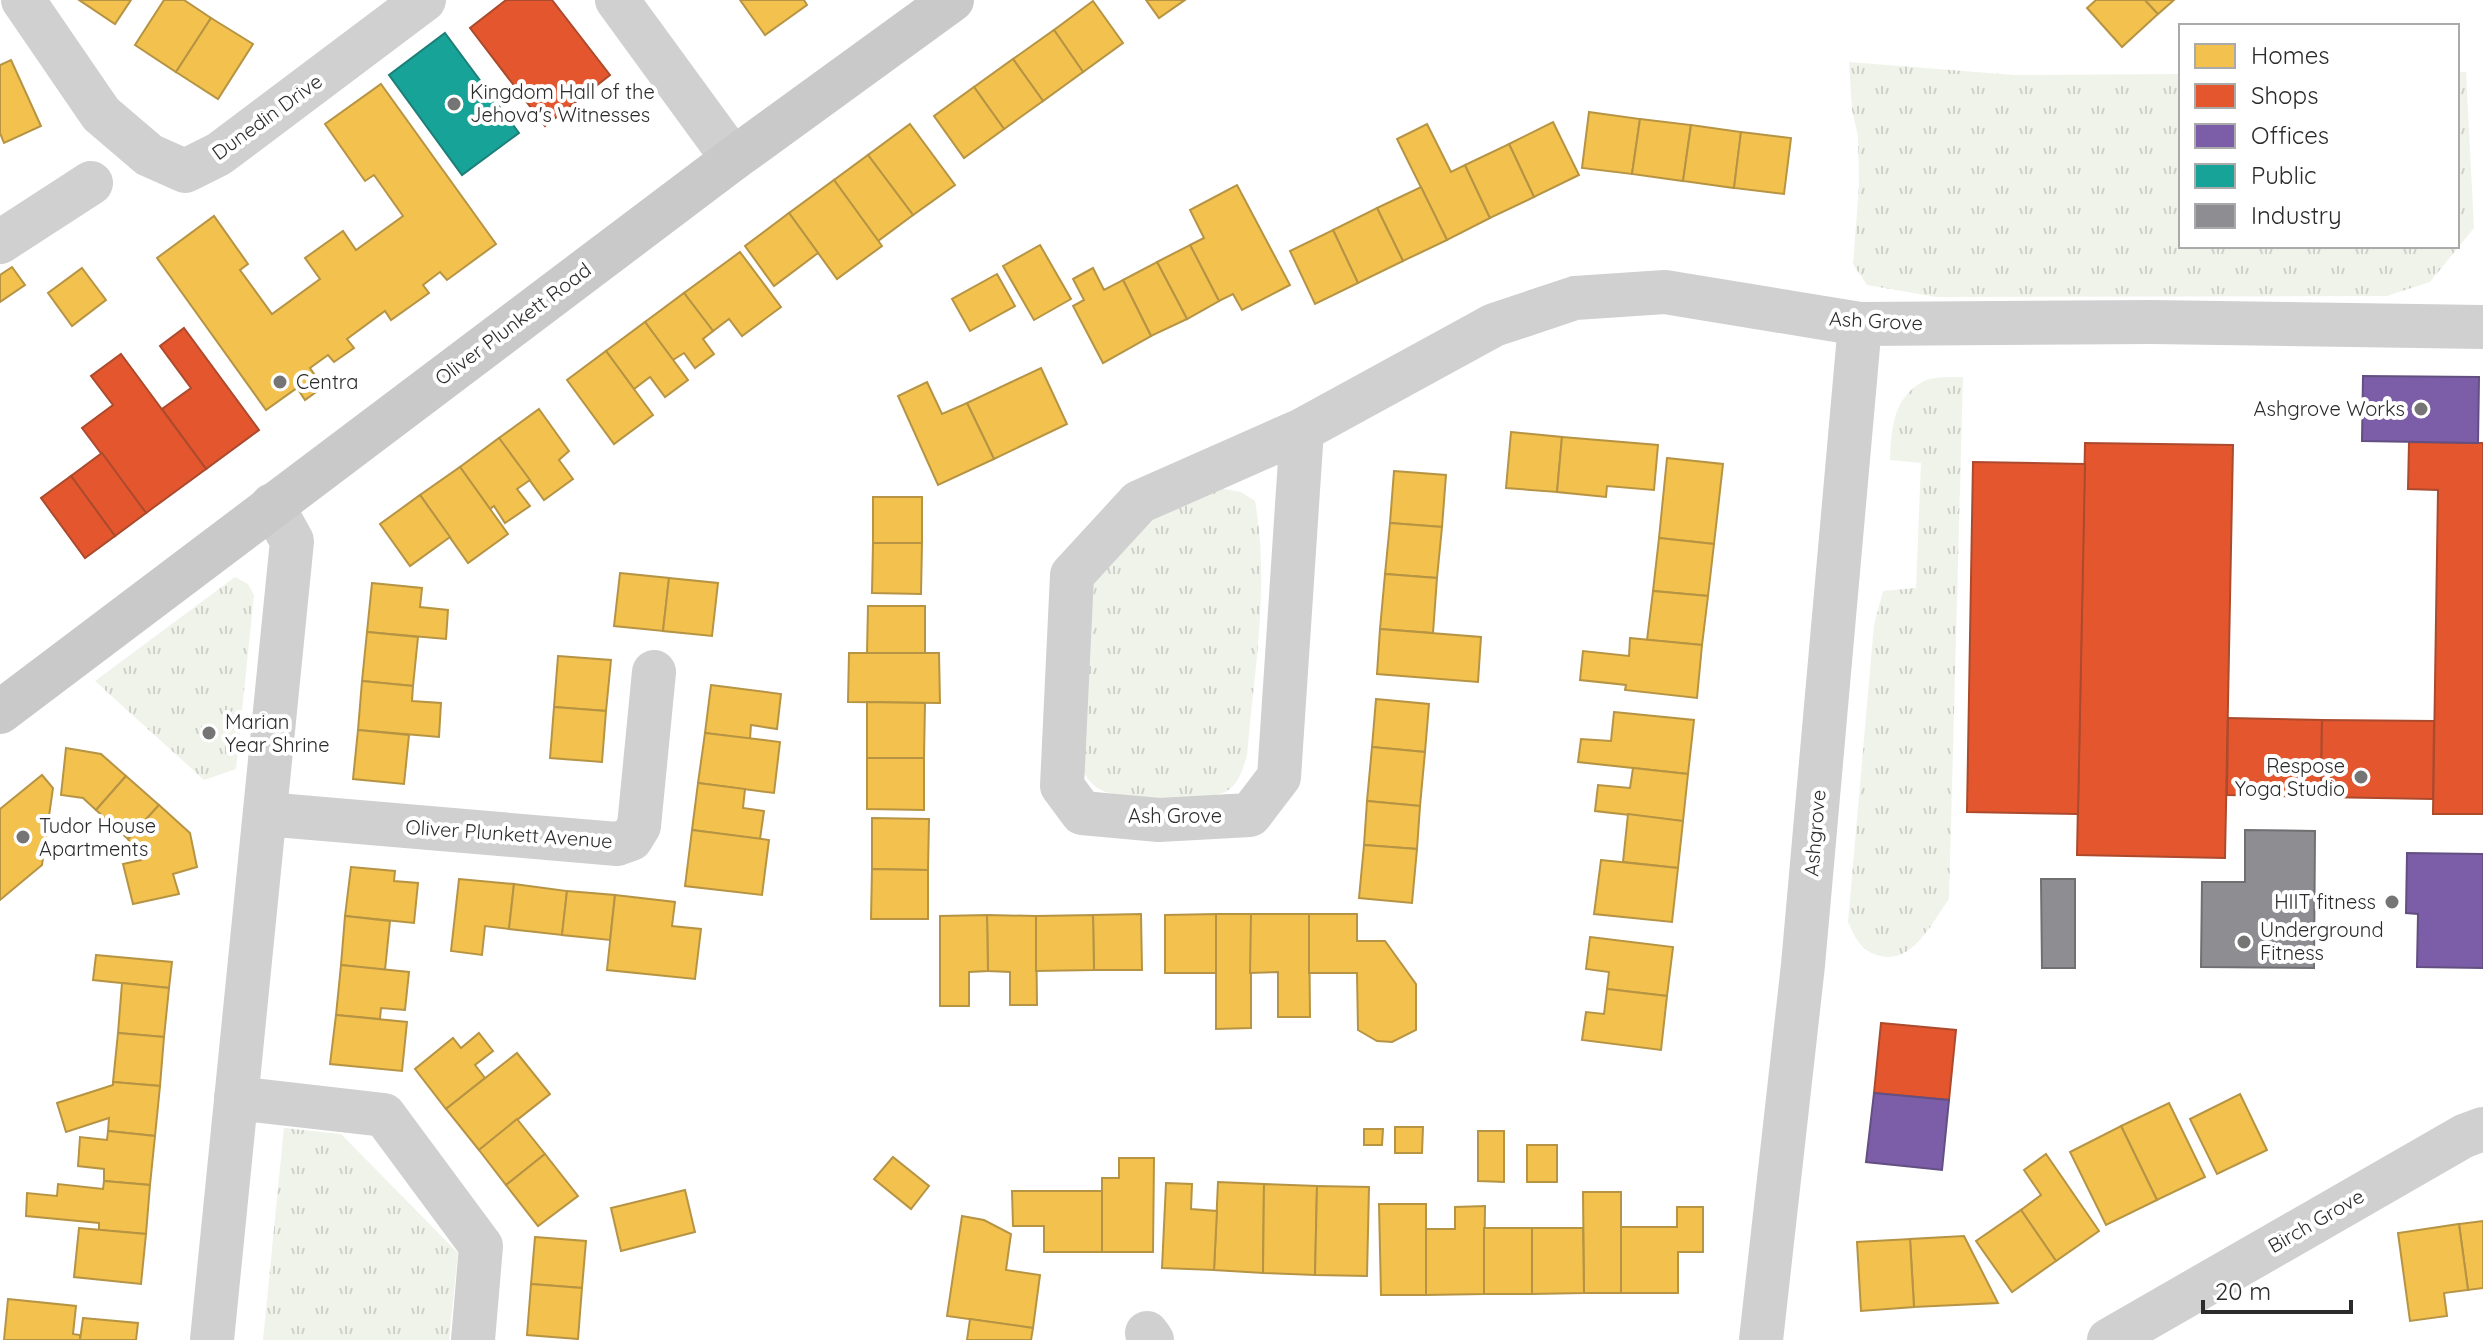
<svg xmlns="http://www.w3.org/2000/svg" width="2483" height="1340" viewBox="0 0 2483 1340" font-family="Quicksand,sans-serif">
	<style>
		.grass { fill: url(#grass-tufts) }
		.homes { fill: #f2c14e; stroke: #b69444; stroke-width: 2 }
		.shops { fill: #e4572e; stroke: #ac4a2d; stroke-width: 2 }
		.offices { fill: #7b5ea7; stroke: #634f82; stroke-width: 2 }
		.public { fill: #17a398; stroke: #1d7f77; stroke-width: 2 }
		.industry { fill: #8d8d92; stroke: #707073; stroke-width: 2 }
		.lines { fill: none; stroke-linecap: round; stroke-linejoin: round }
		.street { stroke: #d0d0d0; stroke-width: 44 }
		.secondary { stroke: #c9c9c9; stroke-width: 44 }
		.poi-dot { fill: #757575; stroke: #fff; stroke-width: 3 }
		.labels { text-anchor: middle; stroke-width: 8; stroke-linejoin: round; paint-order: stroke }
		.poi-label { font-size: 20px; fill: #2b2b2b; stroke: #fff; text-anchor: start }
		.street-label { font-size: 20px; fill: #2b2b2b; stroke: #fff }
	</style>
	<defs>
		<pattern id="grass-tufts" width="24" height="20" patternUnits="userSpaceOnUse" patternTransform="scale(2)"><rect width="24" height="20" fill="#f0f3ea"/><path d="M3 7l-1-3M5 7V3M7 7l1-3M15 17l-1-3M17 17v-4M19 17l1-3" fill="none" stroke="#ced0c9"/></pattern>
	</defs>
	<rect width="100%" height="100%" fill="#fff"/>
	<g class="grass">
		<path d="M1849,62L2014,75L2181,74V246H2457V72H2466L2474,228L2430,282L2387,296L1936,297L1867,285L1853,264L1859,186L1858,136L1852,110Z"/>
		<path d="M1963,377L1949,899C1933,921 1913,964 1881,956C1862,952 1856,940 1848,922L1874,625L1883,591L1916,588L1921,463L1890,460C1891,430 1893,397 1924,381C1934,376 1952,377 1963,377Z"/>
		<path d="M1214,487L1241,492L1255,501C1270,585 1254,672 1247,756C1242,770 1239,785 1225,792C1205,802 1120,800 1101,790C1091,785 1086,776 1080,767L1093,581L1137,528Z"/>
		<path d="M235,577L248,584L254,595L236,769L204,780L95,681Z"/>
		<path d="M284,1128L341,1134L458,1253L449,1340H263Z"/>
	</g>
	<g class="homes">
		<path d="M79,0H131L115,24Z"/>
		<path d="M164,0H184L211,18L176,72L135,45Z"/>
		<path d="M740,0H804L807,5L765,35Z"/>
		<path d="M1146,0H1185L1159,18Z"/>
		<path d="M2096,0H2145L2158,14L2122,47L2087,8Z"/>
		<path d="M2145,0H2174L2158,14Z"/>
		<path d="M1093,1L1123,43L1083,72L1054,30Z"/>
		<path d="M211,18L253,44L218,99L176,72Z"/>
		<path d="M1054,30L1083,72L1043,101L1013,59Z"/>
		<path d="M1013,59L1043,101L1004,129L974,87Z"/>
		<path d="M11,60L41,126L4,143L0,133V65Z"/>
		<path d="M381,84L496,244L447,280L440,272L423,285L429,293L391,320L385,311L347,339L354,348L334,362L328,355L310,368L323,387L305,400L297,388L266,410L157,258L214,216L248,264L240,270L272,314L320,279L305,258L343,231L356,250L403,216L374,175L365,181L325,124Z"/>
		<path d="M974,87L1004,129L964,158L934,116Z"/>
		<path d="M1589,112L1640,119L1632,174L1582,168Z"/>
		<path d="M1640,119L1691,125L1683,181L1632,174Z"/>
		<path d="M1553,122L1579,175L1534,197L1509,144Z"/>
		<path d="M910,124L955,185L913,215L868,155Z"/>
		<path d="M1427,124L1451,172L1465,165L1490,218L1447,240L1397,139Z"/>
		<path d="M1691,125L1741,132L1734,188L1683,181Z"/>
		<path d="M1741,132L1791,138L1784,194L1734,188Z"/>
		<path d="M1509,144L1534,197L1490,218L1465,165Z"/>
		<path d="M868,155L913,215L878,241L834,180Z"/>
		<path d="M834,180L882,246L837,279L789,213Z"/>
		<path d="M1237,185L1290,285L1242,310L1233,294L1219,301L1190,245L1204,238L1190,210Z"/>
		<path d="M1421,187L1447,240L1403,261L1377,208Z"/>
		<path d="M1377,208L1403,261L1358,283L1333,230Z"/>
		<path d="M789,213L818,253L774,286L745,246Z"/>
		<path d="M1333,230L1358,283L1315,304L1290,251Z"/>
		<path d="M1040,245L1071,299L1034,320L1003,266Z"/>
		<path d="M1190,245L1219,301L1187,319L1157,262Z"/>
		<path d="M740,252L781,307L742,336L729,319L713,331L684,293Z"/>
		<path d="M1157,262L1187,319L1151,336L1123,280Z"/>
		<path d="M12,267L25,285L0,302V275Z"/>
		<path d="M82,268L106,300L72,326L48,293Z"/>
		<path d="M1093,268L1104,290L1123,280L1151,336L1103,363L1073,306L1084,300L1073,279Z"/>
		<path d="M997,274L1015,306L970,331L952,299Z"/>
		<path d="M684,293L713,331L703,339L714,354L695,368L684,353L673,360L645,322Z"/>
		<path d="M645,322L688,380L665,397L650,377L634,389L606,351Z"/>
		<path d="M606,351L653,415L614,444L567,380Z"/>
		<path d="M1041,368L1067,424L994,459L967,403Z"/>
		<path d="M927,382L942,414L967,403L994,459L938,485L898,396Z"/>
		<path d="M539,409L569,451L559,460L573,479L544,500L499,438Z"/>
		<path d="M1511,432L1562,437L1557,492L1506,488Z"/>
		<path d="M1562,437L1658,445L1654,490L1607,486L1606,497L1557,492Z"/>
		<path d="M499,438L530,480L517,489L530,506L505,523L494,506L490,509L460,467Z"/>
		<path d="M1667,458L1723,464L1714,544L1659,538Z"/>
		<path d="M460,467L508,534L468,563L420,495Z"/>
		<path d="M1394,471L1446,475L1442,527L1390,523Z"/>
		<path d="M420,495L450,537L410,566L380,524Z"/>
		<rect x="873" y="497" width="49" height="46"/>
		<path d="M1390,523L1442,527L1437,578L1385,574Z"/>
		<path d="M1659,538L1714,544L1708,596L1653,591Z"/>
		<path d="M873,543H922L921,594L872,593Z"/>
		<path d="M620,573L669,578L663,631L614,626Z"/>
		<path d="M1385,574L1437,578L1433,633L1380,629Z"/>
		<path d="M669,578L718,583L712,636L663,631Z"/>
		<path d="M372,583L422,588L420,607L448,610L446,639L367,632Z"/>
		<path d="M1653,591L1708,596L1702,645L1647,640Z"/>
		<path d="M868,606H925V653H867Z"/>
		<path d="M1380,629L1481,637L1478,682L1377,674Z"/>
		<path d="M367,632L418,637L413,686L362,681Z"/>
		<path d="M1630,638L1702,645L1697,698L1625,690L1626,685L1580,680L1583,651L1629,656Z"/>
		<path d="M849,653H939L940,703L848,702Z"/>
		<path d="M558,656L611,660L606,711L554,707Z"/>
		<path d="M362,681L413,686L412,701L441,703L439,737L358,730Z"/>
		<path d="M711,685L781,694L777,729L751,725L750,739L705,733Z"/>
		<path d="M1376,699L1429,704L1425,752L1372,747Z"/>
		<path d="M867,702L925,703L924,758H867Z"/>
		<path d="M554,707L606,711L602,762L550,758Z"/>
		<path d="M1614,712L1694,720L1688,774L1578,762L1581,739L1611,741Z"/>
		<path d="M358,730L409,735L404,784L353,779Z"/>
		<path d="M705,733L780,742L774,793L698,783Z"/>
		<path d="M1372,747L1425,752L1420,806L1367,801Z"/>
		<path d="M66,748L101,754L126,776L96,810L83,798L61,795Z"/>
		<path d="M867,758H924V810L867,809Z"/>
		<path d="M1633,768L1688,774L1683,821L1595,811L1598,785L1630,788Z"/>
		<path d="M42,775L53,788L42,865L0,900V809Z"/>
		<path d="M126,776L159,805L128,839L96,810Z"/>
		<path d="M698,783L745,789L743,808L764,811L760,839L692,830Z"/>
		<path d="M1367,801L1420,806L1417,849L1364,845Z"/>
		<path d="M159,805L190,833L197,867L173,874L179,894L133,904L123,864L141,860L128,839Z"/>
		<path d="M1628,814L1683,821L1678,868L1623,862Z"/>
		<path d="M872,818L929,819L928,870L872,869Z"/>
		<path d="M692,830L769,840L762,895L685,886Z"/>
		<path d="M1364,845L1417,849L1412,903L1359,898Z"/>
		<path d="M1601,860L1678,868L1672,922L1594,914Z"/>
		<path d="M351,867L395,871L394,881L418,883L414,923L345,916Z"/>
		<path d="M872,869L928,870V919H871Z"/>
		<path d="M459,879L514,884L509,929L485,926L482,955L451,951Z"/>
		<path d="M514,884L567,891L562,935L509,929Z"/>
		<path d="M567,891L615,895L610,940L562,935Z"/>
		<path d="M615,895L675,902L672,926L701,929L695,979L607,970Z"/>
		<path d="M1141,914L1142,970H1094L1093,915Z"/>
		<path d="M1216,914H1251V1028L1216,1029Z"/>
		<path d="M1216,914V973H1165V915Z"/>
		<path d="M1251,914H1309L1310,1017H1278V972L1250,973Z"/>
		<path d="M1309,914H1357V941H1385L1416,984V1030L1392,1042L1377,1041L1358,1030L1357,973H1309Z"/>
		<path d="M987,915L1036,916L1037,1005H1010V972L988,971Z"/>
		<path d="M987,915L988,971L969,972V1006H940V916Z"/>
		<path d="M1093,915L1094,970L1036,971V916Z"/>
		<path d="M345,916L390,921L385,970L341,965Z"/>
		<path d="M1590,937L1673,947L1667,996L1607,989L1609,972L1586,969Z"/>
		<path d="M96,955L172,962L169,988L93,980Z"/>
		<path d="M341,965L409,972L405,1010L381,1008L380,1019L336,1015Z"/>
		<path d="M122,983L169,988L164,1037L118,1033Z"/>
		<path d="M1607,989L1667,996L1661,1050L1582,1040L1586,1012L1604,1014Z"/>
		<path d="M336,1015L407,1022L402,1071L330,1064Z"/>
		<path d="M118,1033L164,1037L160,1086L113,1082Z"/>
		<path d="M479,1033L493,1051L475,1065L485,1078L446,1109L415,1069L453,1038L461,1048Z"/>
		<path d="M517,1053L550,1094L479,1150L446,1109Z"/>
		<path d="M113,1082L160,1086L155,1136L108,1131L109,1118L66,1132L57,1103L113,1085Z"/>
		<path d="M2240,1094L2267,1150L2217,1174L2190,1119Z"/>
		<path d="M2169,1103L2205,1177L2157,1200L2121,1126Z"/>
		<path d="M517,1119L545,1154L506,1185L479,1150Z"/>
		<path d="M2121,1126L2157,1200L2106,1225L2070,1152Z"/>
		<path d="M1395,1127H1423L1422,1153H1395Z"/>
		<path d="M1364,1129H1383L1382,1145H1364Z"/>
		<path d="M108,1131L155,1136L150,1185L104,1181V1169L78,1166L80,1137L107,1140Z"/>
		<path d="M1478,1131H1504V1182L1478,1181Z"/>
		<rect x="1527" y="1145" width="30" height="37"/>
		<path d="M545,1154L578,1196L538,1226L506,1185Z"/>
		<path d="M2046,1154L2099,1231L2056,1261L2021,1210L2041,1195L2024,1170Z"/>
		<path d="M893,1157L929,1186L911,1209L874,1179Z"/>
		<path d="M1119,1158H1154L1153,1252H1102V1178H1119Z"/>
		<path d="M104,1181L150,1185L146,1234L99,1230V1223L26,1216L27,1193L57,1196L58,1184L103,1189Z"/>
		<path d="M1218,1182L1264,1184L1263,1273L1214,1270Z"/>
		<path d="M1166,1183L1192,1184L1191,1209L1217,1211L1214,1270L1162,1268Z"/>
		<path d="M1264,1184L1317,1186L1315,1275L1263,1273Z"/>
		<path d="M1317,1186L1369,1187L1367,1276L1315,1275Z"/>
		<path d="M685,1190L695,1232L621,1251L611,1208Z"/>
		<path d="M1012,1191H1102V1252H1044V1226H1013Z"/>
		<path d="M1583,1192H1621V1293H1584Z"/>
		<path d="M1379,1204H1426V1295H1381Z"/>
		<path d="M1485,1206L1484,1294L1426,1295V1229H1455V1207Z"/>
		<path d="M1677,1207H1703V1252H1678V1293H1621V1227H1677Z"/>
		<path d="M2021,1210L2056,1261L2012,1292L1976,1241Z"/>
		<path d="M962,1216L984,1220L1011,1234L1006,1270L1040,1275L1033,1328L947,1316Z"/>
		<path d="M2483,1221V1288L2468,1290L2459,1224Z"/>
		<path d="M2459,1224L2468,1290L2444,1293L2447,1316L2410,1321L2398,1233Z"/>
		<path d="M79,1228L146,1234L141,1284L74,1277Z"/>
		<rect x="1484" y="1228" width="48" height="66"/>
		<path d="M1532,1228H1583L1584,1293L1532,1294Z"/>
		<path d="M1964,1236L1998,1303L1914,1307L1910,1239Z"/>
		<path d="M535,1237L586,1241L582,1288L531,1284Z"/>
		<path d="M1910,1239L1914,1307L1861,1311L1857,1242Z"/>
		<path d="M531,1284L582,1288L578,1339L527,1335Z"/>
		<path d="M8,1299L76,1306L73,1334L80,1335V1340H4Z"/>
		<path d="M83,1318L138,1323L136,1340H80Z"/>
		<path d="M970,1319L1033,1328L1031,1340H967Z"/>
	</g>
	<g class="shops">
		<path d="M506,0H552L610,75L545,126L470,28Z"/>
		<path d="M184,328L259,430L206,469L162,409L191,388L160,346Z"/>
		<path d="M121,354L206,469L146,513L82,428L113,405L91,376Z"/>
		<path d="M2409,442L2483,443V814H2433L2438,490L2408,489Z"/>
		<path d="M2085,443L2233,445L2225,858L2077,855Z"/>
		<path d="M102,453L146,513L115,536L71,476Z"/>
		<path d="M1973,462L2085,464L2078,814L1967,812Z"/>
		<path d="M71,476L115,536L85,558L41,498Z"/>
		<path d="M2228,718L2322,720L2321,797L2227,795Z"/>
		<path d="M2322,720L2434,721L2433,799L2321,797Z"/>
		<path d="M1881,1023L1956,1030L1949,1100L1874,1093Z"/>
	</g>
	<g class="offices">
		<path d="M2363,376L2479,377L2478,443L2362,441Z"/>
		<path d="M2407,853L2483,854V968L2417,967L2418,914L2406,913Z"/>
		<path d="M1874,1093L1949,1100L1942,1170L1866,1162Z"/>
	</g>
	<path class="public" d="M445,33L519,133L462,175L389,75Z"/>
	<g class="industry">
		<path d="M2245,830L2315,831L2314,968L2201,967L2202,882H2245Z"/>
		<path d="M2041,879H2075V968H2042Z"/>
	</g>
	<g class="lines">
		<g class="street">
			<path d="M23,0L101,114L149,155L185,171L219,154L424,0"/>
			<path d="M617,0L733,159"/>
			<path d="M0,242L91,183"/>
			<path d="M1302,430L1279,777L1250,815L1159,820L1082,813L1062,786L1072,575L1139,502L1302,430L1494,325L1575,298L1665,292L1860,324L2151,322L2483,327"/>
			<path d="M265,814L617,844L631,839L639,826L654,672"/>
			<path d="M236,1098L384,1115L481,1246L473,1340"/>
			<path d="M1147,1333L1152,1340"/>
			<path d="M212,1340L292,541L272,505"/>
			<path d="M1761,1340L1803,965L1860,324"/>
			<path d="M2109,1340L2464,1136L2483,1129"/>
		</g>
		<path class="secondary" d="M0,712L733,159L952,0"/>
	</g>
	<g class="poi-dot">
		<circle cx="454" cy="104" r="8"/>
		<circle cx="280" cy="382" r="8"/>
		<circle cx="2421" cy="409" r="8"/>
		<circle cx="209" cy="733" r="8"/>
		<circle cx="2361" cy="777" r="8"/>
		<circle cx="23" cy="837" r="8"/>
		<circle cx="2392" cy="902" r="8"/>
		<circle cx="2244" cy="942" r="8"/>
	</g>
	<g class="labels">
		<g class="poi-label">
			<text x="470" y="99">Kingdom Hall of the<tspan x="470" dy="23">Jehova's Witnesses</tspan></text>
			<text x="296" y="389">Centra</text>
			<text x="2405" y="416" text-anchor="end">Ashgrove Works</text>
			<text x="225" y="729">Marian<tspan x="225" dy="23">Year Shrine</tspan></text>
			<text x="2345" y="773" text-anchor="end">Respose<tspan x="2345" dy="23">Yoga Studio</tspan></text>
			<text x="39" y="833">Tudor House<tspan x="39" dy="23">Apartments</tspan></text>
			<text x="2376" y="909" text-anchor="end">HIIT fitness</text>
			<text x="2260" y="937">Underground<tspan x="2260" dy="23">Fitness</tspan></text>
		</g>
		<g class="street-label">
			<text transform="translate(267 117) rotate(-36)" y="7">Dunedin Drive</text>
			<text transform="translate(1876 321) rotate(3)" y="7">Ash Grove</text>
			<text transform="translate(513 324) rotate(-37)" y="7">Oliver Plunkett Road</text>
			<text x="1175" y="823">Ash Grove</text>
			<text transform="translate(1815 833) rotate(-85)" y="7">Ashgrove</text>
			<text transform="translate(509 834) rotate(4)" y="7">Oliver Plunkett Avenue</text>
			<text transform="translate(2316 1221) rotate(-30)" y="7">Birch Grove</text>
		</g>
	</g>
	<rect x="2179" y="24" width="280" height="224" fill="#ffffff" stroke="#aaaaaa" stroke-width="2"/>
	<rect x="2195" y="44" width="40" height="24" fill="#f2c14e" stroke="#aaaaaa" stroke-width="2"/>
	<text x="2251" y="64" font-size="24" fill="#2b2b2b">Homes</text>
	<rect x="2195" y="84" width="40" height="24" fill="#e4572e" stroke="#aaaaaa" stroke-width="2"/>
	<text x="2251" y="104" font-size="24" fill="#2b2b2b">Shops</text>
	<rect x="2195" y="124" width="40" height="24" fill="#7b5ea7" stroke="#aaaaaa" stroke-width="2"/>
	<text x="2251" y="144" font-size="24" fill="#2b2b2b">Offices</text>
	<rect x="2195" y="164" width="40" height="24" fill="#17a398" stroke="#aaaaaa" stroke-width="2"/>
	<text x="2251" y="184" font-size="24" fill="#2b2b2b">Public</text>
	<rect x="2195" y="204" width="40" height="24" fill="#8d8d92" stroke="#aaaaaa" stroke-width="2"/>
	<text x="2251" y="224" font-size="24" fill="#2b2b2b">Industry</text>
	<path d="M2203 1300v12h148v-12" fill="none" stroke="#2b2b2b" stroke-width="4"/>
	<text x="2215" y="1300" font-size="24" fill="#2b2b2b" stroke="#ffffff" stroke-width="6" paint-order="stroke">20 m</text>
</svg>
